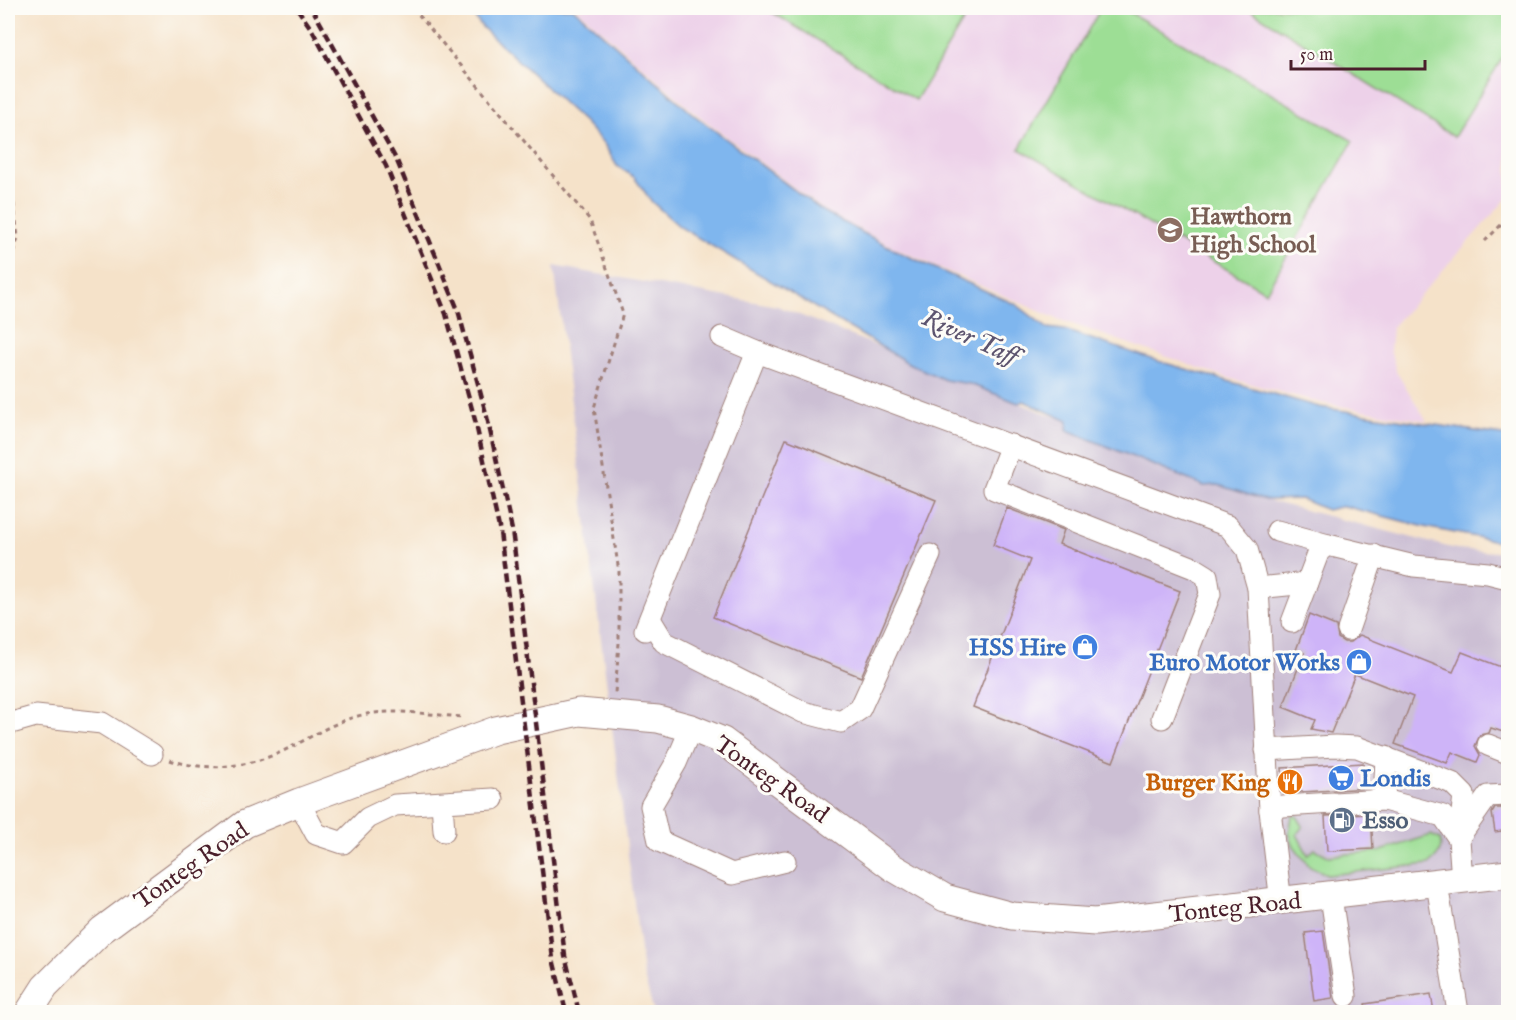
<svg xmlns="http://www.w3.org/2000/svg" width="1516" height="1020" viewBox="0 0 1516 1020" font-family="'IM FELL English',serif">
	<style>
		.built { fill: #edd1e9 }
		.industrial { fill: #ccbfd4 }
		.green { fill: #9dde95; stroke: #747e60; stroke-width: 1.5 }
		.water { fill: #7fb6ee; stroke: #646a8c; stroke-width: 1.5 }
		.building { fill: #ceb4f8 }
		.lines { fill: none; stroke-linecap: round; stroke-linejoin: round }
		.minor-casing { stroke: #a0807a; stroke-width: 23 }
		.major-casing { stroke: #a0807a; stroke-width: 29 }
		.path { stroke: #a0807a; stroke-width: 3; stroke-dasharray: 4.5 4.5; stroke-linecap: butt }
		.minor { stroke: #fff; stroke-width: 21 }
		.major { stroke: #fff; stroke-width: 27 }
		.rail { stroke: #4a1f2b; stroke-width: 4.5; stroke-dasharray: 9 4.5; stroke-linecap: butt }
		.labels { text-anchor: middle; stroke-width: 6; stroke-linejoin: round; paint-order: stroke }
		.education-label { font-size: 24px; font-weight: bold; fill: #785e54; stroke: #fdfcf7; text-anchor: start }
		.shop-label { font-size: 24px; font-weight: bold; fill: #366cbe; stroke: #fdfcf7; text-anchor: end }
		.street-label { font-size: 24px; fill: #4a1f2b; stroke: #fdfcf7 }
		.food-label { font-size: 24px; font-weight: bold; fill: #c56008; stroke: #fdfcf7; text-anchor: end }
		.service-label { font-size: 24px; font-weight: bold; fill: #4e5e75; stroke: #fdfcf7; text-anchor: start }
		.water-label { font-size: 26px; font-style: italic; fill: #5d546f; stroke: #fdfcf7 }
	</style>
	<rect width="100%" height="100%" fill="#fdfcf7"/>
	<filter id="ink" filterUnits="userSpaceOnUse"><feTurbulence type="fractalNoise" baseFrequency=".0167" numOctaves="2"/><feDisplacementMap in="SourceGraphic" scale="12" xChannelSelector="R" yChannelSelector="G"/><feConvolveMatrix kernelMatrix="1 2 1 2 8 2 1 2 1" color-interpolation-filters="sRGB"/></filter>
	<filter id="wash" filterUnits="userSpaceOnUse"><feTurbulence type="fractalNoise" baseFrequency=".008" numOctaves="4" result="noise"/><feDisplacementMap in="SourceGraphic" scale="24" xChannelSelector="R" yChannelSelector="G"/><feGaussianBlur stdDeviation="1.35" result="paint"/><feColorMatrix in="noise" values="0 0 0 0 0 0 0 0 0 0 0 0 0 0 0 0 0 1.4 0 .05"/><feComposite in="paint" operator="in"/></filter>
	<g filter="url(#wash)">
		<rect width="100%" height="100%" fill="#f5e2c9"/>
		<path class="built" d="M576,8H1508V197L1392,327L1390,350L1397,373L1427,421L1322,403L1225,377L1055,318L899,250L825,211L694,112Z"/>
		<path class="industrial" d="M554,266L777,306L1047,414L1149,447L1265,500L1456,549L1508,553V1012H654L643,973Z"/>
		<g class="green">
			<path d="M765,8H971L916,100Z"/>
			<path d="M1101,8H1122L1353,141L1266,292L1019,149Z"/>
			<path d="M1247,8H1508V49L1454,137Z"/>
			<path d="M1292,816H1297L1303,826L1297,834L1308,855L1315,849L1328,856L1381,851L1431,835L1440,839C1443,850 1438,857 1429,864L1329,875L1310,867L1293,845L1289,833Z"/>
		</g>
		<path class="water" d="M467,8H573L694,115L824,212L899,252L1017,305L1047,328L1064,330L1158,361L1319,407L1508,436V543L1429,528L1344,506L1327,510L1301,499L1265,500L1218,485L1204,486L1067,430L1068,421L1024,401L1018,403L970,384L945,380L910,364L680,227L652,202L634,177L617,166L604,144L585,123L483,28Z"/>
		<g id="blocks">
			<g class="building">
				<path d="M786,439L936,500L861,677L713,617Z"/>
				<path d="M1007,508L1064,530L1059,544L1180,591L1113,762L973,707L1030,560L993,545Z"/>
				<path d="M1309,615L1336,626L1338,638L1344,642H1351L1360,635L1453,672L1462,652L1509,670V734L1491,728L1489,733L1480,735L1475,746L1480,755L1477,762L1452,752L1447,763L1395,744L1413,697L1355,674L1331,733L1311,729L1315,720L1283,707L1304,653L1296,650Z"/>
				<path d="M1363,763L1365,787L1369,788L1284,793L1282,768Z"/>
				<path d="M1495,808H1509V830L1495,832L1492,813Z"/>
				<path d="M1371,814L1373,849L1327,851L1325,816Z"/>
				<path d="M1323,931L1333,998L1314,1001L1305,933Z"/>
				<path d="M1431,994L1434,1012H1366L1365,1004Z"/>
			</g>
		</g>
	</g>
	<g filter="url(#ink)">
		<use href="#blocks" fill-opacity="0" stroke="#a0807a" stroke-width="1.5"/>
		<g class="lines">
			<defs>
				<g id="minor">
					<path d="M722,337L757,352L1228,526L1247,549L1258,588L1270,810L1281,903"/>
					<path d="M1011,445L994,489L1194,568L1207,576L1210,594L1162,718"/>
					<path d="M1277,531L1328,545"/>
					<path d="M1258,588L1307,583"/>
					<path d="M650,619L664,642L803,712L841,722L860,709L930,555"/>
					<path d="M1292,622L1319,551L1328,545L1414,566L1488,573L1508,578"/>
					<path d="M645,630L757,352"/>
					<path d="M1348,630L1374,555"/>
					<path d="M8,724L36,716L102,723L152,754"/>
					<path d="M691,728L676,763L651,806L659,841L732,874L785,861"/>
					<path d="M1488,745L1508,753"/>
					<path d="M1266,750L1335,746L1357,747L1452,783L1464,795L1459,839"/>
					<path d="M1386,757L1384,800L1443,816L1459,839L1462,881"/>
					<path d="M299,802L316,834L343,843L368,818L395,805L493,799"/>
					<path d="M442,803L444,831"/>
					<path d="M1270,810L1283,806L1384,800"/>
					<path d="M1462,833L1488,796L1508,795"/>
					<path d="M1437,884L1458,1012"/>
					<path d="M1331,897L1346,996"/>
				</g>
				<path id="major" d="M29,1012L45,987L102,930L245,824L299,802L496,730L579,712L658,719L691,728L723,741L892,867L945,898L1012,916L1095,922L1508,874"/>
			</defs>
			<use href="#minor" class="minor-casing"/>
			<use href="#major" class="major-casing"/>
			<g class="path">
				<path d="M413,8L590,220L623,314L594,408L619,572V643L615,693"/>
				<path d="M8,177L12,189L18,237L8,280"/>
				<path d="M1485,241L1508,218"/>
				<path d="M170,760C204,771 241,768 274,755C304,743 330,722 362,715C395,708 431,715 464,717"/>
			</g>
			<use href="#minor" class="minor"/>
			<use href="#major" class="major"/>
			<g class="rail">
				<path d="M297,8L312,30L386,166L446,314L475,420L500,532L553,959L566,1012"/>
				<path d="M312,8L397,161L458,310L487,417L512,530L565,956L579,1012"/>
			</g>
		</g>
	</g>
	<defs>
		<symbol id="school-disc" viewBox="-11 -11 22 22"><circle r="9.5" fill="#8d6e63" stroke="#fdfcf7"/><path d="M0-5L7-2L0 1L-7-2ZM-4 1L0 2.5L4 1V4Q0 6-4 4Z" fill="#fff"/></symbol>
		<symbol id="shop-disc" viewBox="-11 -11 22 22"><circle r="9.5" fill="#3f7fe0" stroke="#fdfcf7"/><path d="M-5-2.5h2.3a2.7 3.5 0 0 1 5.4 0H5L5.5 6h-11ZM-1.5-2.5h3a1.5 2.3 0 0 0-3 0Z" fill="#fff"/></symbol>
		<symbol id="supermarket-disc" viewBox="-11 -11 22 22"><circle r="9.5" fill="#3f7fe0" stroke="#fdfcf7"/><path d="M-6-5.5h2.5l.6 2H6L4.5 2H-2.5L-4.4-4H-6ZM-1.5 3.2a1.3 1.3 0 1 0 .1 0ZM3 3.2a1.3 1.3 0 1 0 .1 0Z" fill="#fff"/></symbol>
		<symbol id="restaurant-disc" viewBox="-11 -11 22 22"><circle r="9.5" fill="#e8710a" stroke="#fdfcf7"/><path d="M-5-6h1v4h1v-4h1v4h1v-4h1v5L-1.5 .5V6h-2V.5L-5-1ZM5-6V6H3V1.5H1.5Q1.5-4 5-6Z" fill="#fff"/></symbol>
		<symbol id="fuel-disc" viewBox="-11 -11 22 22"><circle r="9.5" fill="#5c6f8a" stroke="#fdfcf7"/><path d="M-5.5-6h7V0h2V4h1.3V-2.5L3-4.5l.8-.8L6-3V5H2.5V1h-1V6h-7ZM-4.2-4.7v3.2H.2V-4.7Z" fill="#fff"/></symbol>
	</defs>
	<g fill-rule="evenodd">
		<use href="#school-disc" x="1155" y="215" width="30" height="30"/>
		<use href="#shop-disc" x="1070" y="632" width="30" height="30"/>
		<use href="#shop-disc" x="1344" y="647" width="30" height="30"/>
		<use href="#supermarket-disc" x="1326" y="763" width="30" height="30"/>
		<use href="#restaurant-disc" x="1275" y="767" width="30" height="30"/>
		<use href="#fuel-disc" x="1327" y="805" width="30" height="30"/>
	</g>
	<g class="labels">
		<g class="education-label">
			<text x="1190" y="224">Hawthorn<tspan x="1190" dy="28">High School</tspan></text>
		</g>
		<g class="shop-label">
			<text x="1066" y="655">HSS Hire</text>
			<text x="1340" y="670">Euro Motor Works</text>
			<text x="1360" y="786" text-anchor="start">Londis</text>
		</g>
		<g class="street-label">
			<text transform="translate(772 779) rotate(35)" y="8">Tonteg Road</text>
			<text transform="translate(191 865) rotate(-35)" y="8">Tonteg Road</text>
			<text transform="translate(1235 907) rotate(-6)" y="8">Tonteg Road</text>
		</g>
		<g class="food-label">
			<text x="1270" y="790">Burger King</text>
		</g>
		<g class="service-label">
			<text x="1362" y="828">Esso</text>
		</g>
		<g class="water-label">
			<text transform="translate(971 336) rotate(24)" y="9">River Taff</text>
		</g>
	</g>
	<rect width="1516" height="1020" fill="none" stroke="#fdfcf7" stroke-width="30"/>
	<path d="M1291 60v9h134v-9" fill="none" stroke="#4a1f2b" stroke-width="3"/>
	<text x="1300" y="60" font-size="18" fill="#4a1f2b" stroke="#fdfcf7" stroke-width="4.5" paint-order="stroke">50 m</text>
</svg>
